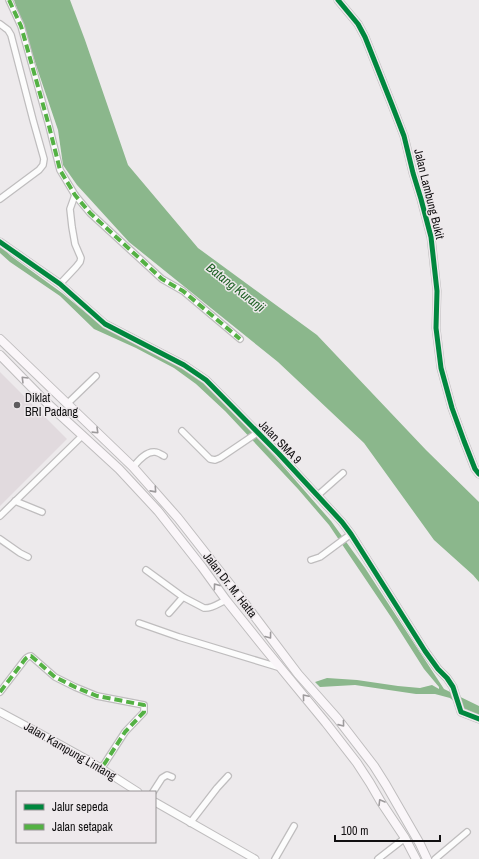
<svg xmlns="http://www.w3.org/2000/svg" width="479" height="859" viewBox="0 0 479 859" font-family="'Archivo Narrow',sans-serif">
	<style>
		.built { fill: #e1dade }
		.water { fill: #8bb78c }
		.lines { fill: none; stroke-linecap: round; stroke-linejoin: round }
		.minor-casing { stroke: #bfbdbe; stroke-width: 8 }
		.tertiary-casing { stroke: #bfbdbe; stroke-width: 9 }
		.secondary-casing { stroke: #bfbdbe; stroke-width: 10 }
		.minor { stroke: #fcfcfc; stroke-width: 5.5 }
		.tertiary { stroke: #fcfcfc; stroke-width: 7 }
		.secondary { stroke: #faf6f9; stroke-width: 8 }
		.quiet { stroke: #54b144; stroke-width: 4; stroke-dasharray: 8 4; stroke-linecap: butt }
		.cycleway-casing { stroke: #eee9ec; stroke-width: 8 }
		.cycleway { stroke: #00873e; stroke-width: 5 }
		.oneway { stroke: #9d9a9c }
		.poi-dot { fill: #5e5c5e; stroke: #eee9ec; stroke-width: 1.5 }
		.labels { text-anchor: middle; stroke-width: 3; stroke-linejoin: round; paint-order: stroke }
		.street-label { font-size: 12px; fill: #111011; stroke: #eee9ec }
		.poi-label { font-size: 12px; fill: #111011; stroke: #eee9ec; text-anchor: start }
		.water-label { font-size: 13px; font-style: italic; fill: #1e6024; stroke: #eee9ec }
	</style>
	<rect width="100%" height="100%" fill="#edeaec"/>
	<path class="built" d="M0,372L67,439L0,506Z"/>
	<g class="water">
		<path d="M14,0H70L85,40L128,165L198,248L317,335L426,450L479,502V582L473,575L434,540L364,443L278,362L129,242L77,185L63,165L58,130Z"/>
		<path d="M0,246L11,256L62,293L97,322L114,332L157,353L190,372L206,384L276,458L331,521L365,568L444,689L479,706V715L461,707L450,698L435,694H416L355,685L320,687L315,682L327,678L357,680L398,686L420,688L432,685L439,689V687L424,669L391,617L329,525L298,489L225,411L196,384L174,368L136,348L94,329L60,296L10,262L0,253Z"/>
	</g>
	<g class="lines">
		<defs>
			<g id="minor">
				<path d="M9,0L21,26L49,126L60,170L75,195L90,213L162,279L183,291L240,339"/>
				<path d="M0,24L8,30L11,35L33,120L44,159L43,165L39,170L0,199"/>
				<path d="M60,284L76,267L80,262L81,258L75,244L72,227L70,209L75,195"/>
				<path d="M68,403L96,376"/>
				<path d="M182,431L210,459L215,460L220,458L254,435L256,432"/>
				<path d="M133,467C138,461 146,451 155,452C158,452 162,455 164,456"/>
				<path d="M317,496L343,473"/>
				<path d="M15,501L42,512"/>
				<path d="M0,516L83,435"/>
				<path d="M0,539L20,553L28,557"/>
				<path d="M311,560L320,557L351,534"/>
				<path d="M146,570L183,597L204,608C212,609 219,603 226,600"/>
				<path d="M169,613L183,597"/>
				<path d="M139,623L179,637L281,668"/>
				<path d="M0,692L23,662C25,659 27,656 31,656L55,677L75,687L97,696L144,705V712L125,732L105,763L101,768"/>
				<path d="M153,792L162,778L167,775L172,777"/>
				<path d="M190,823L217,788L228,776"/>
				<path d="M275,859L294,826"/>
				<path d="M378,859L405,838"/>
				<path d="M435,859L467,832"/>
			</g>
			<g id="tertiary">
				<path d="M338,0L358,24L365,37L392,105L404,136L413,173L421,199L431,237L437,291L436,328L441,368L452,408L464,441L475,469L479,474"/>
				<path d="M0,242L60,284L105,324L184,365L206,380L279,454L342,522L351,534L425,651L438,669L447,678L453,687L461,712L479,719"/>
				<path d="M0,712L41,734L88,760L138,792"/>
				<path d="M155,802L255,859"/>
			</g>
			<g id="secondary">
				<path d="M0,339L133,467L178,518L240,597L298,674L337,718L374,766L386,785L420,844L427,859"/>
				<path d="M0,355L46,402L119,469L158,511L202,567L226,600L266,650L326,723L357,763L370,783L381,802L405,838L416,859"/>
			</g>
		</defs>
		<use href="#minor" class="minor-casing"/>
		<use href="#tertiary" class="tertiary-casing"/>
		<use href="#secondary" class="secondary-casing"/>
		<use href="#minor" class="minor"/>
		<use href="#tertiary" class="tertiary"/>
		<use href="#secondary" class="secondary"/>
		<g class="quiet">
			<path d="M9,0L21,26L49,126L60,170L75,195L90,213L162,279L183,291L240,339"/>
			<path d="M0,692L23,662C25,659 27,656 31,656L55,677L75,687L97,696L144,705V712L125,732L105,763L101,768"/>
		</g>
		<defs>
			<g id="cycleway">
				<path d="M338,0L358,24L365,37L392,105L404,136L413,173L421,199L431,237L437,291L436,328L441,368L452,408L464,441L475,469L479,474"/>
				<path d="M0,242L60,284L105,324L184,365L206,380L279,454L342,522L351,534L425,651L438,669L447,678L453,687L461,712L479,719"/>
			</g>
		</defs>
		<use href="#cycleway" class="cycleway-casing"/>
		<use href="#cycleway" class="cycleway"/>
	</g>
	<defs><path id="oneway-chevron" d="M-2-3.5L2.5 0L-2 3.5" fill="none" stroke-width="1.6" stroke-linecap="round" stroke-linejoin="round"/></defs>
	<g class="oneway">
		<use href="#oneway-chevron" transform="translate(24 379) rotate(-135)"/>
		<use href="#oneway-chevron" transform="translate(96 431) rotate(44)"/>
		<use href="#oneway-chevron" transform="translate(154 490) rotate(48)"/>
		<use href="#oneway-chevron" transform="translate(216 586) rotate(-126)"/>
		<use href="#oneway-chevron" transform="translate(269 636) rotate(53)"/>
		<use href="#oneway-chevron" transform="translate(305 697) rotate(-130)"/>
		<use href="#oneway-chevron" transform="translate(342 724) rotate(51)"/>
		<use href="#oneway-chevron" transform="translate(381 802) rotate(-121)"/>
	</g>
	<circle class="poi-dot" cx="17" cy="405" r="4"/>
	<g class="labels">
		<g class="street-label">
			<text transform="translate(429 194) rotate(76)" y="4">Jalan Lambung Bukit</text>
			<text transform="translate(280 442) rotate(46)" y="4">Jalan SMA 9</text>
			<text transform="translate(230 585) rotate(52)" y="4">Jalan Dr. M. Hatta</text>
			<text transform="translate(70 751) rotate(30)" y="4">Jalan Kampung Lintang</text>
		</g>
		<g class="poi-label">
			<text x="25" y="402">Diklat<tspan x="25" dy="14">BRI Padang</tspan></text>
		</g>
		<g class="water-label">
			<text transform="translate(236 287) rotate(38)" y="5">Batang Kuranji</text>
		</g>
	</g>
	<rect x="16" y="791" width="140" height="52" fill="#eee9ec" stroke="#969294"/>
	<rect x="24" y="804" width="20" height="6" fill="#00873e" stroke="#969294"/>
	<text x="52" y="811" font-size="12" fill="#111011">Jalur sepeda</text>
	<rect x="24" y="824" width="20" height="6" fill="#54b144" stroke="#969294"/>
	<text x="52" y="831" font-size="12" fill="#111011">Jalan setapak</text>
	<path d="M335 835v6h105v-6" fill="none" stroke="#111011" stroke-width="2"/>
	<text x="341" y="835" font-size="12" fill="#111011" stroke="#eee9ec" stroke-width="3" paint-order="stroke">100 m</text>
</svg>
